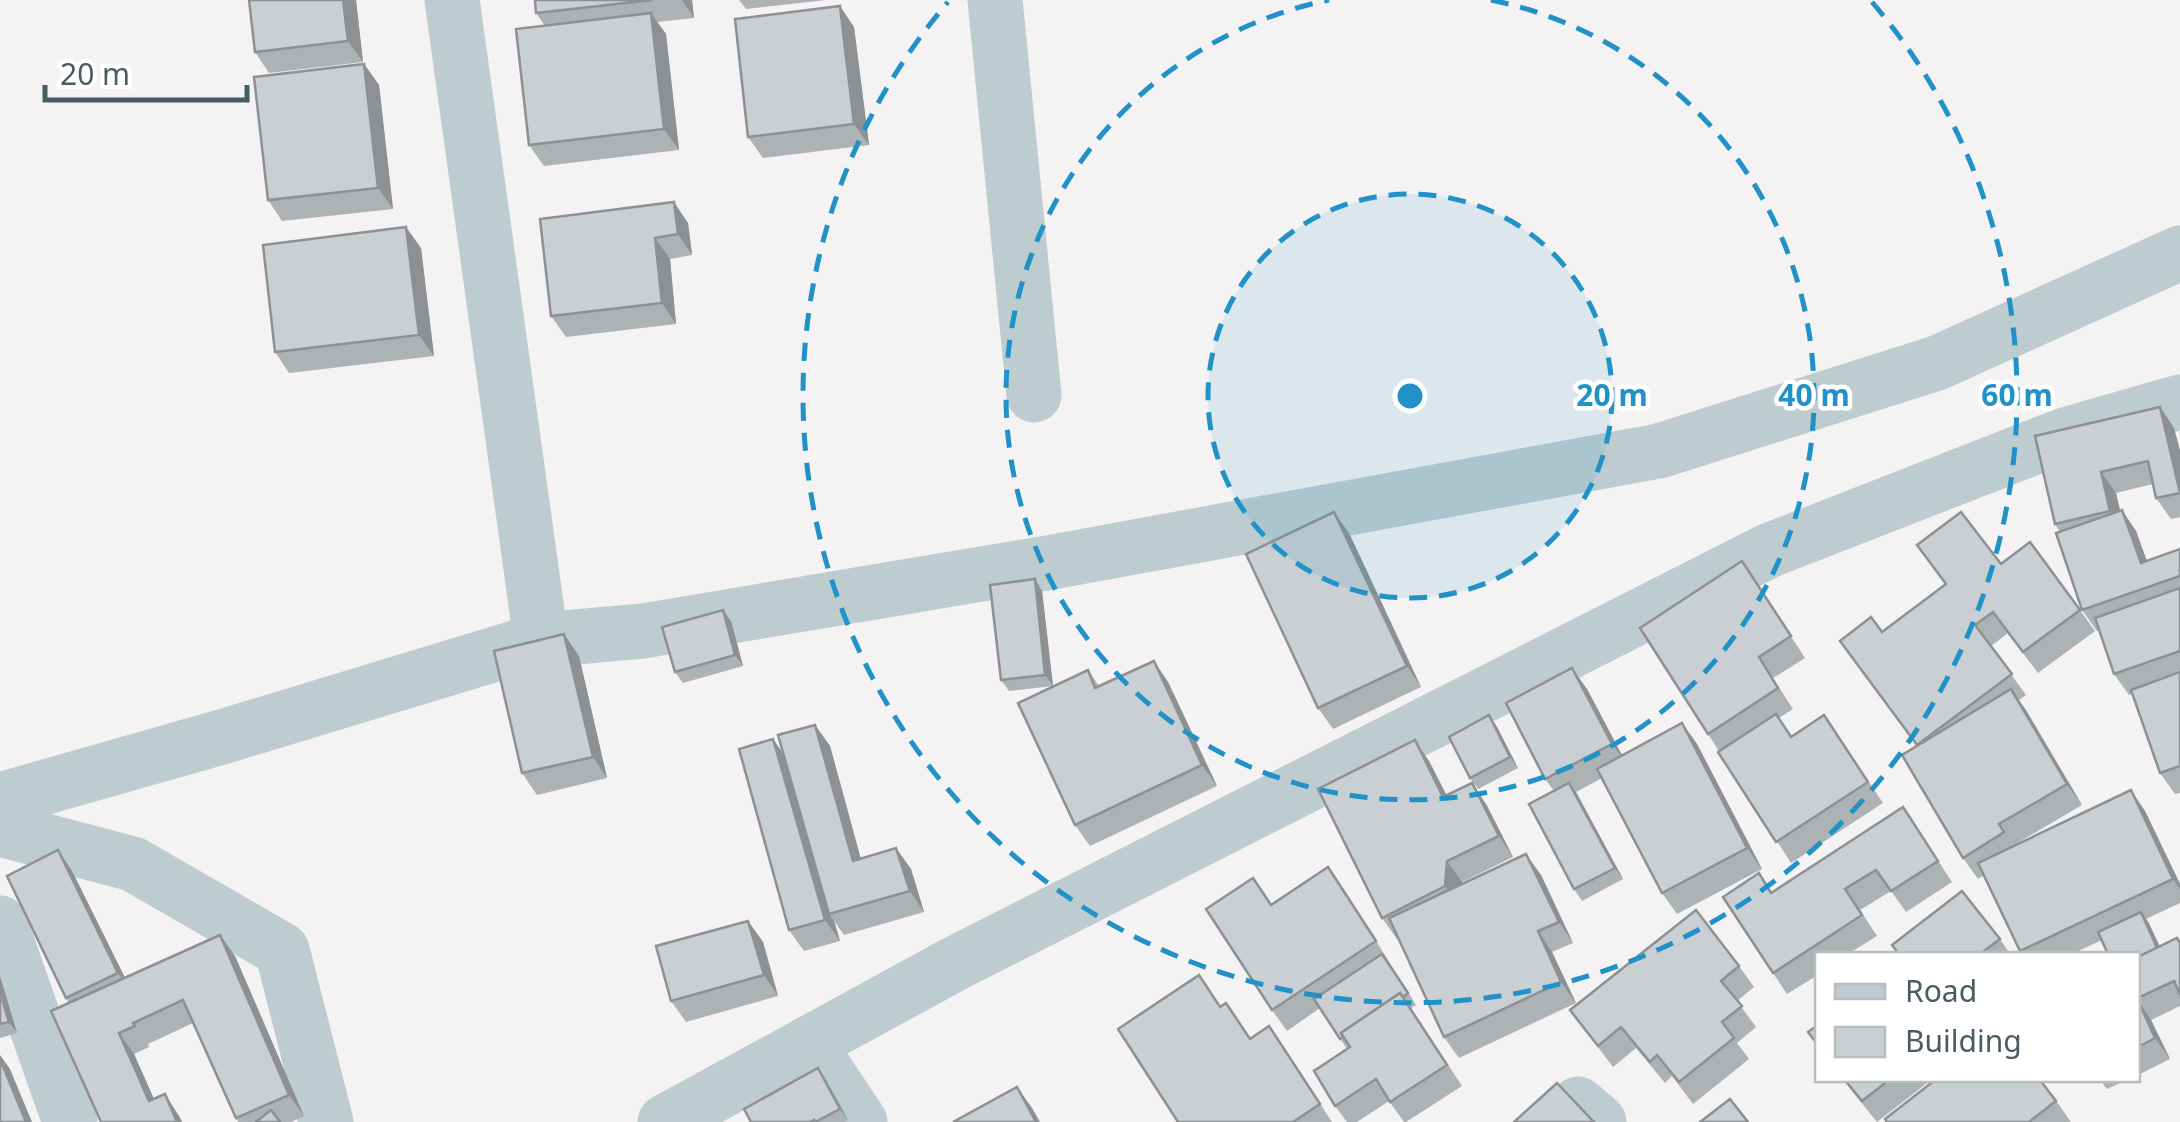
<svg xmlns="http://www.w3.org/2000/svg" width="2180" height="1122" viewBox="0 0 2180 1122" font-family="'Noto Sans',sans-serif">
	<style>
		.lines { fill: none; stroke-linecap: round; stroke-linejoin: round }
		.street { stroke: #bdcccf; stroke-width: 55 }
		.wall { fill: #adb2b5 }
		.shaded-wall { fill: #8d9193 }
		.building { fill: #c9cfd2; stroke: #8d9193; stroke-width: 2.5 }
		.ring { fill: none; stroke: #2092c7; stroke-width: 5; stroke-dasharray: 18 12 }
		.centre { fill: #2092c7; stroke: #fff; stroke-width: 5 }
		.ring-label { font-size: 30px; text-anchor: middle; font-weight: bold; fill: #2092c7; stroke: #fff; stroke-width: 9; stroke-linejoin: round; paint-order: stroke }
	</style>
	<rect width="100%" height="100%" fill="#f5f2f3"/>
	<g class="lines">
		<g class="street">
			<path d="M452,0L541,640"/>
			<path d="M995,0L1034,395"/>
			<path d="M0,800L225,736L541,640L643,631L1047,563L1659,451L1937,363L2180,253"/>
			<path d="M0,829L133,864L282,950L326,1122"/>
			<path d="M0,923L70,1122"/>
			<path d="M808,1044L860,1122"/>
			<path d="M665,1122L956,963L1768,551L2065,435L2180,402"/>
			<path d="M1558,1122L1578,1104L1599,1122"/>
		</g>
	</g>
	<g class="wall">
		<path d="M249,0H356L363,62L269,73L255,52Z"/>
		<path d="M535,0H692L694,18L657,22L666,34L679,150L544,166L529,145L545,26L536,13Z"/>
		<path d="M739,0H826L746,9Z"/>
		<path d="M854,27L869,145L763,158L748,137Z"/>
		<path d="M364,64L379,85L393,209L282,221L268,200Z"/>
		<path d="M540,219L688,223L692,255L670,259L676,324L566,337L551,316Z"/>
		<path d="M421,248L434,356L289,373L275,352Z"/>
		<path d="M2160,407L2174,428L2180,451V517L2171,519L2156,498L2153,484L2116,493L2120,510L2136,531L2147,561L2180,549V793L2175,794L2160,773L2132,694L2129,695L2114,674L2099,630L2097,631L2082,610L2060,532L2055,524Z"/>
		<path d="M1349,533L1421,687L1333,729L1318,708Z"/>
		<path d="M1742,561L1805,658L1773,678L1793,709L1779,718L1792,736L1824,715L1883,803L1791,863L1708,734Z"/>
		<path d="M2001,564L2080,610L2095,631L2038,673L2008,633L1991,646L2026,695L2019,700L2082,805L2014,845L2145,811L2180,884V903L2146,919L2160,946L2180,941V1006L2151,1020L2170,1059L2138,1075V954L2102,940L2072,954H2022L1984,875L1978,879L1963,858L1917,746L1840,641L1882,632Z"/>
		<path d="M1035,579L1042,591L1053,686L1009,691L1001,680Z"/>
		<path d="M723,610L731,621L743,666L683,683L675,672Z"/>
		<path d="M579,656L607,778L537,795L522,773Z"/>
		<path d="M1088,670L1099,686L1168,682L1217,786L1090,846L1075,825Z"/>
		<path d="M1587,689L1622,755L1682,723L1697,744L1762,869L1677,914L1662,893L1602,778L1576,792L1623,879L1582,901L1574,889L1554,791L1545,779Z"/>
		<path d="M1489,715L1497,727L1518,768L1478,789L1470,778Z"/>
		<path d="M815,725L830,746L861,859L896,848L911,869L924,912L844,935L834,921L840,941L804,951L789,930L783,752Z"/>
		<path d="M1429,761L1447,796L1486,804L1513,857L1462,882L1461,884L1541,875L1573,943L1552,952L1576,1003L1459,1058L1444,1037L1398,938L1397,939L1382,918Z"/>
		<path d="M1903,807L1952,882L1906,912L1891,891L1860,910L1877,936L1848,954H1818V975L1787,994L1773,973L1759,873L1772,892Z"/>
		<path d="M58,850L72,871L125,978L220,935L235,956L304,1116L291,1122H238L193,1023L148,1044L149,1047L134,1054L154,1099L179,1116L182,1122H101L69,1003L66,998Z"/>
		<path d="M1343,888L1416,1005L1411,1008L1462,1086L1406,1122H1404L1389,1101L1357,1122H1347L1335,1106L1347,1049L1320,1008L1287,1031L1272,1010L1271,905Z"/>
		<path d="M748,921L763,942L778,996L686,1022L671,1001Z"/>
		<path d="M2000,939L2010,954H1898Z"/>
		<path d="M1739,966L1754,987L1737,1001L1756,1027L1737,1043L1749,1059L1693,1104L1672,1076L1665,1083L1636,1048L1613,1067L1570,1010Z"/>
		<path d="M0,976L17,1033L0,1038Z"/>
		<path d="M1221,1007L1251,1039L1269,1026L1332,1122H1178Z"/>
		<path d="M826,1080L848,1120L844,1122H751Z"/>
		<path d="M1843,1080H1931L1877,1122Z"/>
		<path d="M1935,1080H2044L2042,1081L2071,1122H1887Z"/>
		<path d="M2100,1080H2127L2107,1089Z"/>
	</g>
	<g class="shaded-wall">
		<path d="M343,0H356L363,62L348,41Z"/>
		<path d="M682,0H692L694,18Z"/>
		<path d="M840,6L854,27L869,145L854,124Z"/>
		<path d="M651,13L666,34L679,150L664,129Z"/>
		<path d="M364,64L379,85L393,209L378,188Z"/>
		<path d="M674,202L688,223L692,255L678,234Z"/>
		<path d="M406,227L421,248L434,356L419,335Z"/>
		<path d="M655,238L670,259L676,324L662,303Z"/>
		<path d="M2160,407L2174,428L2180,451V491Z"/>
		<path d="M2101,472L2116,493L2125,532L2110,511Z"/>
		<path d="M2122,510L2136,531L2155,584L2141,563Z"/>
		<path d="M1334,512L1349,533L1421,687L1407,666Z"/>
		<path d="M1035,579L1042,591L1053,686L1045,675Z"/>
		<path d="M723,610L731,621L743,666L735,655Z"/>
		<path d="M564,634L579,656L607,778L593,757Z"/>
		<path d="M1154,661L1168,682L1217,786L1202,765Z"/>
		<path d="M1572,668L1587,689L1627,765L1612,744Z"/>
		<path d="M2011,689L2026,710L2082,805L2067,784Z"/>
		<path d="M1489,715L1497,727L1518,768L1510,757Z"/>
		<path d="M1682,723L1697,744L1762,869L1747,848Z"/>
		<path d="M815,725L830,746L867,882L853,861Z"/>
		<path d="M773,739L788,760L829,914L834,921L840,941L825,920Z"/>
		<path d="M1415,740L1429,761L1458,818L1443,797Z"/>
		<path d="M1472,783L1486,804L1513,857L1499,836Z"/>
		<path d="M1569,783L1577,794L1623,879L1615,868Z"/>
		<path d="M2131,790L2145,811L2180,884V889L2173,879Z"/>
		<path d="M896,848L911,869L924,912L910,891Z"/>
		<path d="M58,850L72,871L133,994L118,973Z"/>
		<path d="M1526,854L1541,875L1573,943L1559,922Z"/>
		<path d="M1447,861L1462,882L1459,907L1445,886Z"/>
		<path d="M2141,912L2149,923L2166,961L2158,950Z"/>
		<path d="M748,921L763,942L778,996L764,975Z"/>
		<path d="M1538,931L1552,952L1576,1003L1561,982Z"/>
		<path d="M220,935L235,956L304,1116L289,1095Z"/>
		<path d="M0,976L17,1033L9,1022L0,992Z"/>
		<path d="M2138,1000L2151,1020L2170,1059L2155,1038Z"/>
		<path d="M119,1033L134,1054L164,1122L149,1101Z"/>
		<path d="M0,1055L10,1069L32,1122H26L0,1059Z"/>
		<path d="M818,1068L826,1080L848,1120L840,1109Z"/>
		<path d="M1017,1087L1032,1108L1040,1122H1036Z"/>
		<path d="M165,1094L179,1116L182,1122H177Z"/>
	</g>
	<g class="building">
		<path d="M249,0H343L348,41L255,52Z"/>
		<path d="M535,0H652L536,13Z"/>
		<path d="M840,6L854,124L748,137L735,19Z"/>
		<path d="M651,13L664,129L529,145L516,29Z"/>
		<path d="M364,64L378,188L268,200L254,77Z"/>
		<path d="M674,202L678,234L655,238L662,303L551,316L540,219Z"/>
		<path d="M406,227L419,335L275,352L263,245Z"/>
		<path d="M2160,407L2180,493L2156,498L2148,461L2101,472L2110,511L2055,524L2035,436Z"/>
		<path d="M2122,510L2141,563L2180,549V576L2082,610L2056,533Z"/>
		<path d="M1334,512L1407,666L1318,708L1246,554Z"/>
		<path d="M1961,512L2001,564L2030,542L2080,610L2023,652L1993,612L1975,625L2012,674L1917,745L1840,641L1871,617L1882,632L1946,584L1917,545Z"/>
		<path d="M1742,561L1791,636L1759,657L1778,688L1708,734L1640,628Z"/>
		<path d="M1035,579L1045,675L1001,680L990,585Z"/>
		<path d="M2180,588V651L2114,674L2095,618Z"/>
		<path d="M723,610L735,655L675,672L662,627Z"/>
		<path d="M564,634L593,757L522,773L494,651Z"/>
		<path d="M1154,661L1202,765L1075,825L1018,703L1088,670L1095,688Z"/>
		<path d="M1572,668L1612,744L1545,779L1506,703Z"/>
		<path d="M2180,672V766L2160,773L2131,690Z"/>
		<path d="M2011,689L2067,784L1999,824L2004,832L1963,858L1902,755Z"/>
		<path d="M1776,714L1791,737L1824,715L1868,782L1776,842L1718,752Z"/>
		<path d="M1489,715L1510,757L1470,778L1449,737Z"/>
		<path d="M1682,723L1747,848L1662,893L1597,769Z"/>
		<path d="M815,725L853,861L896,848L910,891L829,914L778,735Z"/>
		<path d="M773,739L825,920L789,930L739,749Z"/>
		<path d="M1415,740L1443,797L1472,783L1499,836L1447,861L1445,886L1382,918L1318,789Z"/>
		<path d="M1569,783L1615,868L1574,889L1529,804Z"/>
		<path d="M2131,790L2173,879L2020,951L1978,863Z"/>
		<path d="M1903,807L1938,861L1891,891L1876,870L1845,889L1862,915L1773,973L1723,897L1759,873L1771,893Z"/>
		<path d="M58,850L118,973L66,998L7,876Z"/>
		<path d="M1526,854L1559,922L1538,931L1561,982L1444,1037L1389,918Z"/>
		<path d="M1328,867L1376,941L1272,1010L1206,909L1253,878L1271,905Z"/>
		<path d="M1962,891L2000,939L1980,954H1899L1892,945Z"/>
		<path d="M1696,910L1739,966L1721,981L1742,1006L1722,1022L1734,1038L1679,1082L1657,1055L1650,1062L1621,1027L1598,1046L1570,1010Z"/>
		<path d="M2141,912L2157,948L2138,957V954H2108L2098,932Z"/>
		<path d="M748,921L764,975L671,1001L656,946Z"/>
		<path d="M220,935L289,1095L236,1118L183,1000L133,1023L135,1026L119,1033L149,1101L165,1094L177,1122H101L51,1011Z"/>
		<path d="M2177,938L2180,943V995L2174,981L2138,998V957Z"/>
		<path d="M1382,954L1408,993L1403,997L1400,993L1341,1033L1343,1037L1340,1039L1314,999Z"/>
		<path d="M1199,975L1220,1007L1226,1003L1250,1039L1269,1026L1320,1104L1293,1122H1178L1118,1029Z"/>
		<path d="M0,992L9,1022L0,1024Z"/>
		<path d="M1400,993L1447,1065L1390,1102L1376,1079L1335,1106L1314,1071L1350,1047L1341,1033Z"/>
		<path d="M2138,1001L2155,1038L2138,1047Z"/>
		<path d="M1818,1025V1045L1808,1032Z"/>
		<path d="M0,1059L26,1122H0Z"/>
		<path d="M818,1068L840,1109L815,1122L814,1120L810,1122H751L744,1109Z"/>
		<path d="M1845,1080H1889L1862,1101Z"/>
		<path d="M1935,1080H2040L2056,1101L2029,1122H1887L1885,1119Z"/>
		<path d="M1557,1083L1594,1122H1514Z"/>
		<path d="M1017,1087L1036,1122H953Z"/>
		<path d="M1730,1099L1748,1122H1700Z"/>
		<path d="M271,1110L280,1122H256Z"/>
	</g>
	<circle cx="1410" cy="396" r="202" fill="#2092c7" fill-opacity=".12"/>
	<g class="ring">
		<circle cx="1410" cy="396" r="202"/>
		<path d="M1491 0A404 404 0 1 1 1329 0"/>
		<path d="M1872 2A607 607 0 1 1 948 2"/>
	</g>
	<circle cx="1410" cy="396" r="15" class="centre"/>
	<g class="ring-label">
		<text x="1612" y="406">20 m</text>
		<text x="1814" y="406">40 m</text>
		<text x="2017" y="406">60 m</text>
	</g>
	<rect x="1815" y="952" width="325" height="130" fill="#ffffff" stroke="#b6bec0" stroke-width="2.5"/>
	<rect x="1835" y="984" width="50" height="15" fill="#bdcccf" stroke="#b6bec0" stroke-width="2.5"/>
	<text x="1905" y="1002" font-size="30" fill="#495c62">Road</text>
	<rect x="1835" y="1027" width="50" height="30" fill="#c9cfd2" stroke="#b6bec0" stroke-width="2.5"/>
	<text x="1905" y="1052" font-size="30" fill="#495c62">Building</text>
	<path d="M45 85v15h202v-15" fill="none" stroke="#495c62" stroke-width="5"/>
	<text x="60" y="85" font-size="30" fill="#495c62" stroke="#ffffff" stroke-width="8" paint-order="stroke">20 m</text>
</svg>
